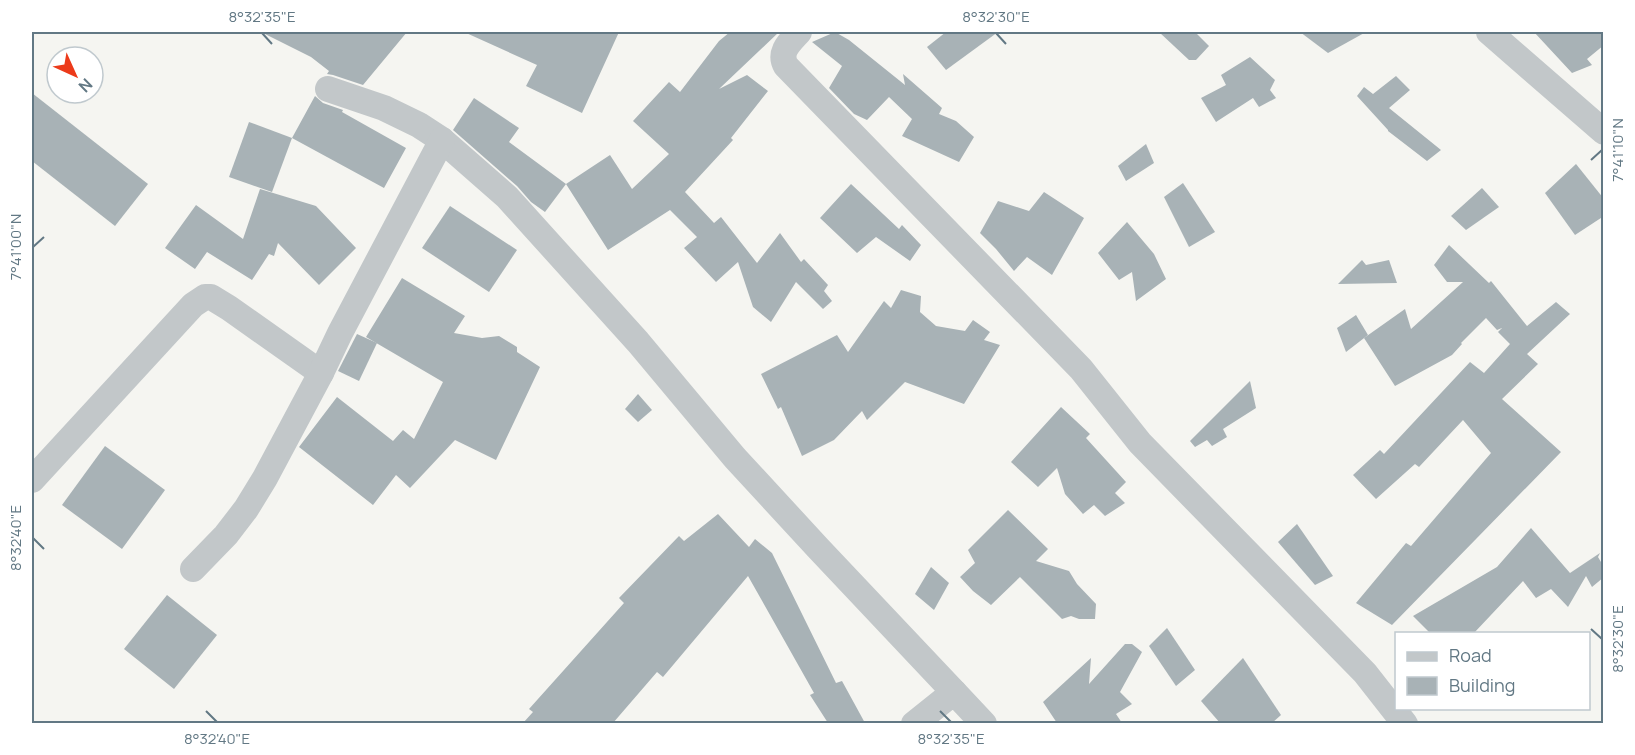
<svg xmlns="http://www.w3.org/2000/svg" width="1635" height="755" viewBox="0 0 1635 755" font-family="Manrope,sans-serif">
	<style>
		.building { fill: #a8b2b6 }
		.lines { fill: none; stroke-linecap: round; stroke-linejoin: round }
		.street { stroke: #c2c7c9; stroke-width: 26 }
		.ticks { fill: none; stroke: #627884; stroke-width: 2 }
		.neatline { fill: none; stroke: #627884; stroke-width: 2 }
		.ticks-label { font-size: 15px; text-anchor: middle; fill: #627884 }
	</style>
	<rect width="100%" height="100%" fill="#f5f5f1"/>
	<g class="building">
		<path d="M261,32H407L363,85L333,75L327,74L329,71L311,57Z"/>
		<path d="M464,32H619L582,113L526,86L537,65Z"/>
		<path d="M730,32H779L719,89L747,75L768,91L731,138L733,140L685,192L714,223L721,217L757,263L780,233L801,262L804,259L828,285L824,291L832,301L823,309L796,282L771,322L753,307L738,262L716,282L684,248L697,237L670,210L608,250L566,184L610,155L632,189L669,154L633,121L669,82L680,92L719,41Z"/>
		<path d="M835,32L849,40L905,85L903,74L942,108L939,114L956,121L974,137L959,162L902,136L912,119L889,97L867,120L854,114L829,88L842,66L812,42Z"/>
		<path d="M946,32H998L946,70L927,47Z"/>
		<path d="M1159,32H1195L1209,46L1196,60H1189Z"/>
		<path d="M1300,32H1366L1328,53Z"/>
		<path d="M1534,32H1604V45L1587,59L1592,65L1572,73Z"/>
		<path d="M1250,57L1275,80L1270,90L1276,98L1259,107L1253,98L1216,122L1201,98L1226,85L1221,75Z"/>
		<path d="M1396,76L1410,90L1389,108L1441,150L1427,161L1388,131V130L1357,96L1364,87L1373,94Z"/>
		<path d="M32,93L148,184L115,226L32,161Z"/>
		<path d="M315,96L323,103L343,110L342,112L406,148L384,188L292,138Z"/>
		<path d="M474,98L519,128L509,142L566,184L545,212L531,202L517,186L453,130Z"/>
		<path d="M249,122L292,138L272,192L229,177Z"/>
		<path d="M1146,144L1154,163L1126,181L1118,166Z"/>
		<path d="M1576,164L1604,199V216L1575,235L1545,193Z"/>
		<path d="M1183,183L1215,232L1189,247L1164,197Z"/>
		<path d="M851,184L899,229L902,225L921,245L910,261L876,237L857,253L820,218Z"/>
		<path d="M1482,188L1499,207L1466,230L1451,216Z"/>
		<path d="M260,189L316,206L356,248L319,285L278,243L274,256L269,254L252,280L207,252L195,269L165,248L196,205L243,239Z"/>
		<path d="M1044,192L1084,218L1052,275L1027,257L1014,271L996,249L980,233L998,201L1029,211Z"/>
		<path d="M450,206L517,250L489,292L422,248Z"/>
		<path d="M1127,222L1154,254L1166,279L1136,301L1132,272L1119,280L1098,253Z"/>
		<path d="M1449,245L1489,283L1491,281L1527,326L1556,302L1570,314L1527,354L1538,364L1502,399L1561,452L1392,625L1356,603L1406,543L1411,546L1491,453L1463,420L1419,467L1415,464L1376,499L1353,475L1380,450L1384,454L1470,362L1484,373L1510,344L1498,332L1502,328L1497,330L1486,318L1461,343L1462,344L1452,355L1395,386L1364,338L1405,309L1411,329L1463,282H1447L1434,265Z"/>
		<path d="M1362,260L1366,265L1389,260L1397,283L1338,284Z"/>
		<path d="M402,278L465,316L454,333L482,338L499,336L517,347V352L540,367L496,460L455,440L410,488L396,475L373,505L299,447L337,397L393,441L403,430L414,439L443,382L366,337Z"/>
		<path d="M901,290L921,296L920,312L936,326L965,331L973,320L990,332L984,340L1000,345L964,404L905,382L867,420L862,411L834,440L802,456L781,407L778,409L761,374L837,335L848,352L884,301L891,308Z"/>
		<path d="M1356,315L1368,335L1346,352L1337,328Z"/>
		<path d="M357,334L377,343L359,381L338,371Z"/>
		<path d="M1250,381L1256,408L1223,429L1227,437L1212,446L1207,440L1195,447L1190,441Z"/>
		<path d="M638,394L652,410L638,422L625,409Z"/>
		<path d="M1061,407L1090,434L1086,438L1126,482L1115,493L1125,503L1105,516L1094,505L1083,514L1065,494L1057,468L1038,487L1011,462Z"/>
		<path d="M105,446L165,490L122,549L62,505Z"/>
		<path d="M1008,510L1048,549L1036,561L1069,571L1077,584L1096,604L1095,619H1079L1071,616L1062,619L1020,577L991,605L973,591L960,577L975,563L968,550Z"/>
		<path d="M718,514L749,547L755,539L772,553L836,683L842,681L865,723H828L810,695L814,693L748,576L663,677L657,672L613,723H523L533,712L529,709L624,603L619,598L679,536L684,541Z"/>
		<path d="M1297,524L1333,576L1315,585L1278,542Z"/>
		<path d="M1531,528L1570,573L1600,553L1598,557L1604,567V577L1592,587L1586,576L1568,607L1551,589L1536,598L1523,581L1474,633H1430L1413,616L1497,567Z"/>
		<path d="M931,567L949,583L934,610L915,594Z"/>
		<path d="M167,595L217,635L174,689L124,649Z"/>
		<path d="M1167,628L1195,670L1176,686L1149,646Z"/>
		<path d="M1125,644H1132L1142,652L1120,692L1132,704L1116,714L1122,723H1057L1043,702L1091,658L1089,684Z"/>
		<path d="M1243,658L1281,715L1272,723H1220L1201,701Z"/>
	</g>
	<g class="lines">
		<g class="street">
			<path d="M799,32C790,42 778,52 786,66L1081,369L1140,443L1365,673L1405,724"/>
			<path d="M1489,32L1604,132"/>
			<path d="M328,89L384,108L419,125L442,140L507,197L638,342L735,458L818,548L954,692"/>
			<path d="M32,480L193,305L205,297H211L229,308L321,373"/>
			<path d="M193,569L226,535L246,509L265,478L321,373L340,333L442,140"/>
			<path d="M914,724L954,692L984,724"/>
		</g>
	</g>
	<path class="ticks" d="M262,33L272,44M996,33L1006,44M1591,160L1602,150M33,247L44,237M33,538L44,549M1591,629L1602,639M206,711L217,722M940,711L951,722"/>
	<rect width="1635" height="755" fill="none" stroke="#ffffff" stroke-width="66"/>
	<rect x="1395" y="632" width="195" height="78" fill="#ffffff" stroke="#c0c9ce" stroke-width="1.5"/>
	<rect x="1407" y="652" width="30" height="9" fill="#c2c7c9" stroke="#c0c9ce" stroke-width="1.5"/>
	<text x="1449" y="662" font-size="18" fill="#627884">Road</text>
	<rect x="1407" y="677" width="30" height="18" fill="#a8b2b6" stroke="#c0c9ce" stroke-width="1.5"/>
	<text x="1449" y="692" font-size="18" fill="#627884">Building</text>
	<g transform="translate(75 75) rotate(135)"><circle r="28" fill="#ffffff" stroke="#c0c9ce" stroke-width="1.5"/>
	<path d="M0-4.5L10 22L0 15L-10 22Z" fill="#ec3a1a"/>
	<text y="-9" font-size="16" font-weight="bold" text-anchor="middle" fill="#627884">N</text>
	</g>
	<rect x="33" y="33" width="1569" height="689" class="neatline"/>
	<g class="ticks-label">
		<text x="262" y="22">8°32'35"E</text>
		<text x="996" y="22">8°32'30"E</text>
		<text transform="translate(1618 150) rotate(-90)" y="5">7°41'10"N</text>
		<text transform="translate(16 247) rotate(-90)" y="5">7°41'00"N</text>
		<text transform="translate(16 538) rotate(-90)" y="5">8°32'40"E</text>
		<text transform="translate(1618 639) rotate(-90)" y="5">8°32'30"E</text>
		<text x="217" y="744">8°32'40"E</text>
		<text x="951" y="744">8°32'35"E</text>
	</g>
</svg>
